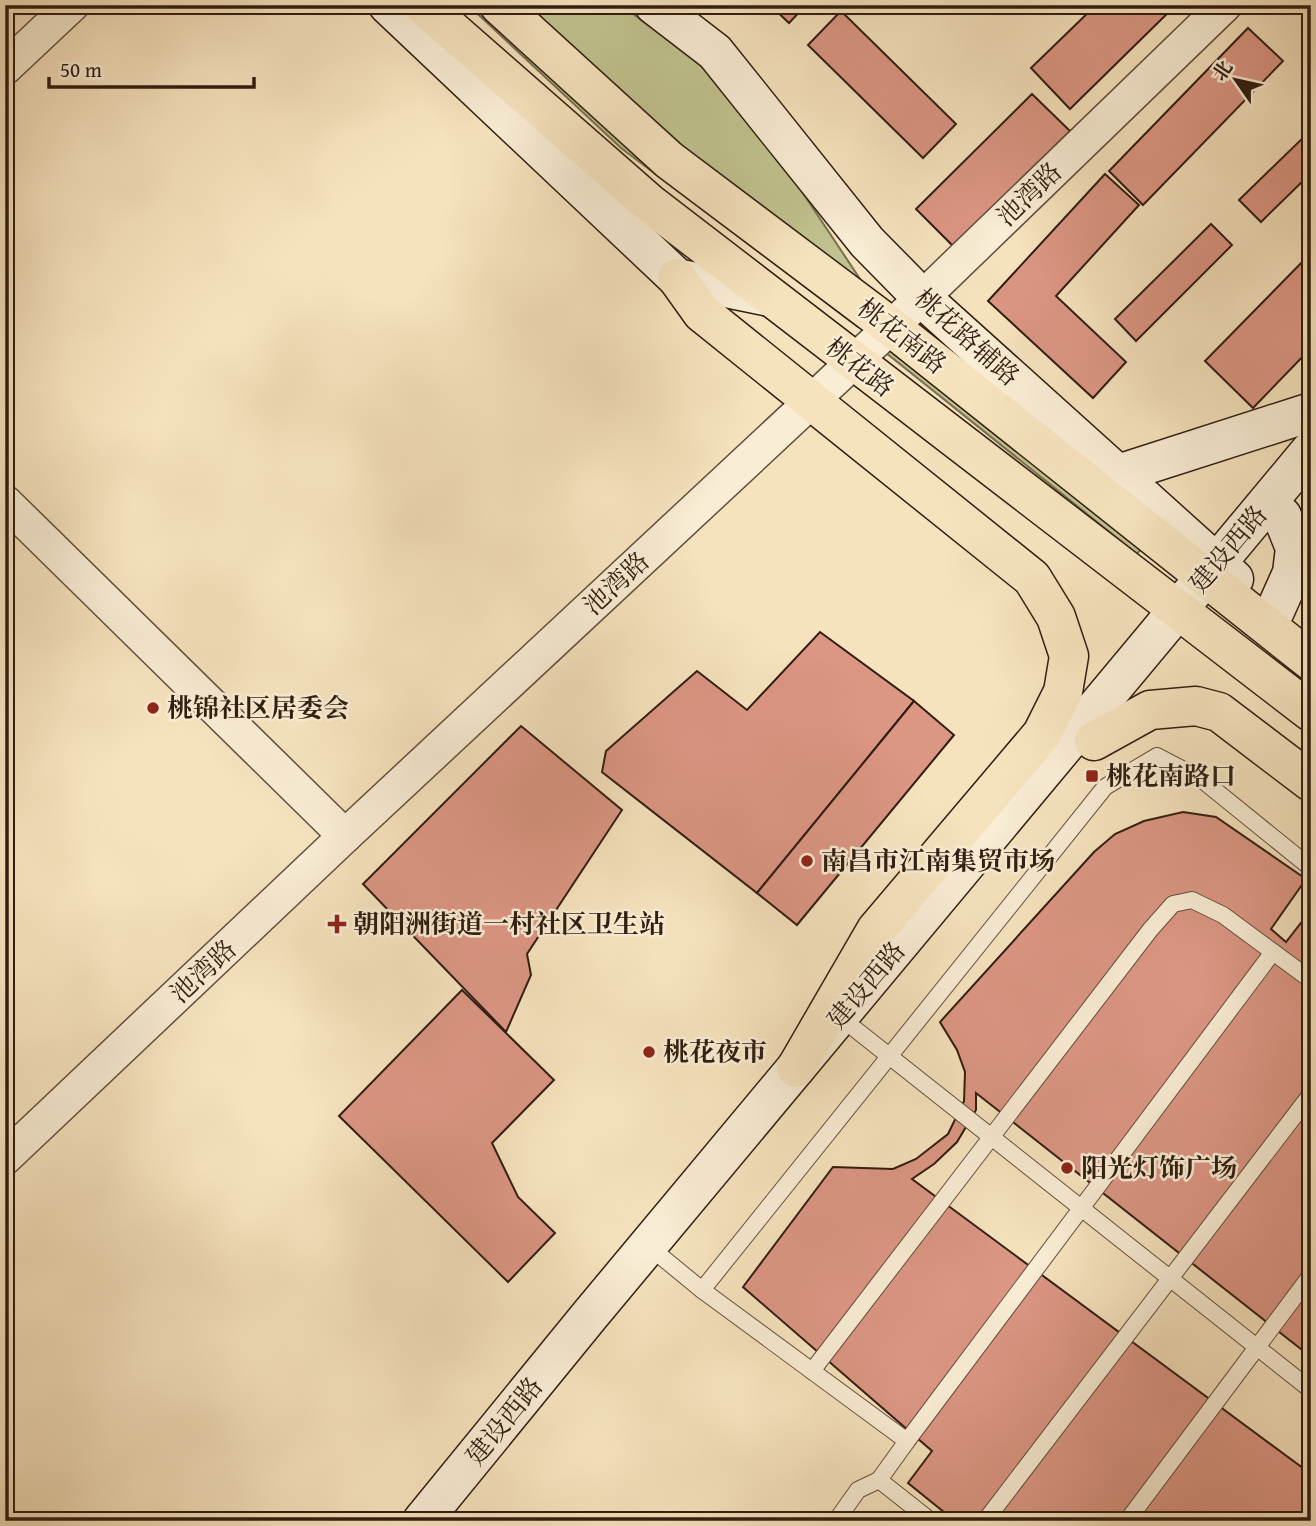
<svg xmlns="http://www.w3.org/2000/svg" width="1316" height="1526" viewBox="0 0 1316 1526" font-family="'Gentium Book Plus','Noto Serif SC',serif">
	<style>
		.green { fill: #c0c38f; stroke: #787050; stroke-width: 2 }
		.building { fill: #dc9684; stroke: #301d10; stroke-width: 2 }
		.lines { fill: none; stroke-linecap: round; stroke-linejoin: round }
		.service-casing { stroke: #624e3c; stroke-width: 18 }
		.minor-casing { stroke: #624e3c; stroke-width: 36 }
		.secondary-casing { stroke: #301d10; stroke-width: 41 }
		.primary-casing { stroke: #301d10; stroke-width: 41 }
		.service { stroke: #f9edd5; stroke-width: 16 }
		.minor { stroke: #f9edd5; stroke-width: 33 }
		.secondary { stroke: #f9edd5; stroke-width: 38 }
		.primary { stroke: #f6e3be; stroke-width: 38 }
		.poi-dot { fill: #8f2418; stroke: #f9edd5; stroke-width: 2.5 }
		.labels { text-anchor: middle; stroke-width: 5; stroke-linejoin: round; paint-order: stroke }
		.street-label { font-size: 26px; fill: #301d10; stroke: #f9edd5 }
		.poi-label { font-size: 26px; font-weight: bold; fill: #301d10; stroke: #f9edd5; text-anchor: start }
	</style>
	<rect width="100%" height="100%" fill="#f6e3be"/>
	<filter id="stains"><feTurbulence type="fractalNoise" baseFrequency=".00286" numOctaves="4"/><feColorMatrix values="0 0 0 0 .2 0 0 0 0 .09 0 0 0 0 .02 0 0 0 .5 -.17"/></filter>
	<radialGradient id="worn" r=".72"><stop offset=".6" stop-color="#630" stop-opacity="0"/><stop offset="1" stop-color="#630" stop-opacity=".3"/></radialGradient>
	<g class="green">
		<path d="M468,5H621L707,69L773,148L880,309L858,327L621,148Z"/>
		<path d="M907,327L1152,535L1137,554L885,352Z"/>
	</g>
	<g class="building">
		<path d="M770,5H806L789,23Z"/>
		<path d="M1096,5H1176L1070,109L1031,68Z"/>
		<path d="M841,11L956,124L923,158L808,45Z"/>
		<path d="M1248,28L1283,61L1143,205L1109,171Z"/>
		<path d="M1032,94L1070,131L954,247L916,209Z"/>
		<path d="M1311,130V173L1261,222L1239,200Z"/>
		<path d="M1105,174L1139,205L1056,296L1126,362L1093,398L988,301Z"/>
		<path d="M1211,224L1232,245L1136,341L1115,319Z"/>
		<path d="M1311,253V348L1253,408L1205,361Z"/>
		<path d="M820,632L914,701L757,893L602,772L606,751L697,671L747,710Z"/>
		<path d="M914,701L954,735L797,925L757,893Z"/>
		<path d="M521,726L622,810L527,954L531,975L506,1032L363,884Z"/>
		<path d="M1183,812L1216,817L1306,879L1271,929L1286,942L1311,910V1357L976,1093V1110L957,1142L934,1164L912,1179L1311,1474V1521H955L908,1483L932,1451L743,1287L833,1167L893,1169L916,1159L948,1134L964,1101L965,1072L957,1050L940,1022L1094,852L1115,834L1144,821Z"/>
		<path d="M462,990L554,1080L492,1143L518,1197L555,1233L508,1282L339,1116Z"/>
	</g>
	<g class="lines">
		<defs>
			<g id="service">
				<path d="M855,1029L1311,1390"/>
				<path d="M663,1258L702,1290"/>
				<path d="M812,1371L1150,930L1173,904L1192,900L1223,915L1311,980"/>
				<path d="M907,1441L1273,952"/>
				<path d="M836,1521L858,1490L879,1480"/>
				<path d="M931,1521L879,1480L907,1441L702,1290L1105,787L1157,756L1201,779L1311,868"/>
				<path d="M985,1521L1311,1094"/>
				<path d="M1127,1521L1311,1275"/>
			</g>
			<g id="minor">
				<path d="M5,68L72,5"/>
				<path d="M5,502L345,836"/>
				<path d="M5,1158L345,836L922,298L1225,5"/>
			</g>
			<g id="secondary">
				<path d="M388,5L677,278L770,297"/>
				<path d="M654,5L715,52L867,242L922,298L1234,579"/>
				<path d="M1118,474L1311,412"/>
				<path d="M1275,611L1292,573L1295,548L1282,516"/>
				<path d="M422,1521L590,1315L1311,450"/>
			</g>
			<g id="primary">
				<path d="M423,5L649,203L1311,712"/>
				<path d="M499,5L669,160L891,327L1311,661"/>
				<path d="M677,278L702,313L1032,578L1056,617L1069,656L1063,692L1042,734L876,930L796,1068"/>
				<path d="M1094,741L1150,710L1196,706L1219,712L1311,782"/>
			</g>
		</defs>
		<use href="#service" class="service-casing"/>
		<use href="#minor" class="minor-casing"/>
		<use href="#secondary" class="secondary-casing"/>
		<use href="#primary" class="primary-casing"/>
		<use href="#service" class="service"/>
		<use href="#minor" class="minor"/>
		<use href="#secondary" class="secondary"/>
		<use href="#primary" class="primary"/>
	</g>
	<g class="poi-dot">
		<circle cx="153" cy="708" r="7"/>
		<rect x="1085" y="769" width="14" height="14" rx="3.5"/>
		<circle cx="807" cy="861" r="7"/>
		<path d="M333.5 913.5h7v7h7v7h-7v7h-7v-7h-7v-7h7z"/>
		<circle cx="649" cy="1052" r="7"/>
		<circle cx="1067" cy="1168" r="7"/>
	</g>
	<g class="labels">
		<g class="street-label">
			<text transform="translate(1029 194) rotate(-44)" y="9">池湾路</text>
			<text transform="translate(902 336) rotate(38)" y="9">桃花南路</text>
			<text transform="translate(967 337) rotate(42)" y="9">桃花路辅路</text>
			<text transform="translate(860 367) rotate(38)" y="9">桃花路</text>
			<text transform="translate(1228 549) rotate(-50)" y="9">建设西路</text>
			<text transform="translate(616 583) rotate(-43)" y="9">池湾路</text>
			<text transform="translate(203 971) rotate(-43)" y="9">池湾路</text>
			<text transform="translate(866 985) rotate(-50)" y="9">建设西路</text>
			<text transform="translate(504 1421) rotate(-51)" y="9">建设西路</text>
		</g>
		<g class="poi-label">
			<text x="167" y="717">桃锦社区居委会</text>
			<text x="1106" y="785">桃花南路口</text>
			<text x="821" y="870">南昌市江南集贸市场</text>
			<text x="353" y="933">朝阳洲街道一村社区卫生站</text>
			<text x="663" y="1061">桃花夜市</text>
			<text x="1081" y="1177">阳光灯饰广场</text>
		</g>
	</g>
	<rect width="1316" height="1526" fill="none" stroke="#f6e3be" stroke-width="28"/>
	<rect x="7" y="7" width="1302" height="1512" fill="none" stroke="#301d10" stroke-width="3.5"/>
	<rect x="14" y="14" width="1288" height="1498" fill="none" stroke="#301d10" stroke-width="2"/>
	<g transform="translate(1236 80) rotate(304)" stroke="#f9edd5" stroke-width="5" paint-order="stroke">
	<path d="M0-5L12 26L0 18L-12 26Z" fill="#301d10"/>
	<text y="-10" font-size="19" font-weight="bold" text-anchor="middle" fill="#301d10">北</text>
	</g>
	<path d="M49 77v10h205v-10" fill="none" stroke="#301d10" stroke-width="3.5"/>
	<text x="60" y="77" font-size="21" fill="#301d10" stroke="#f9edd5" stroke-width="5" paint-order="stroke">50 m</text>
	<rect width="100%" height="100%" filter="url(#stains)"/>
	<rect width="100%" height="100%" fill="url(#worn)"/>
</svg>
